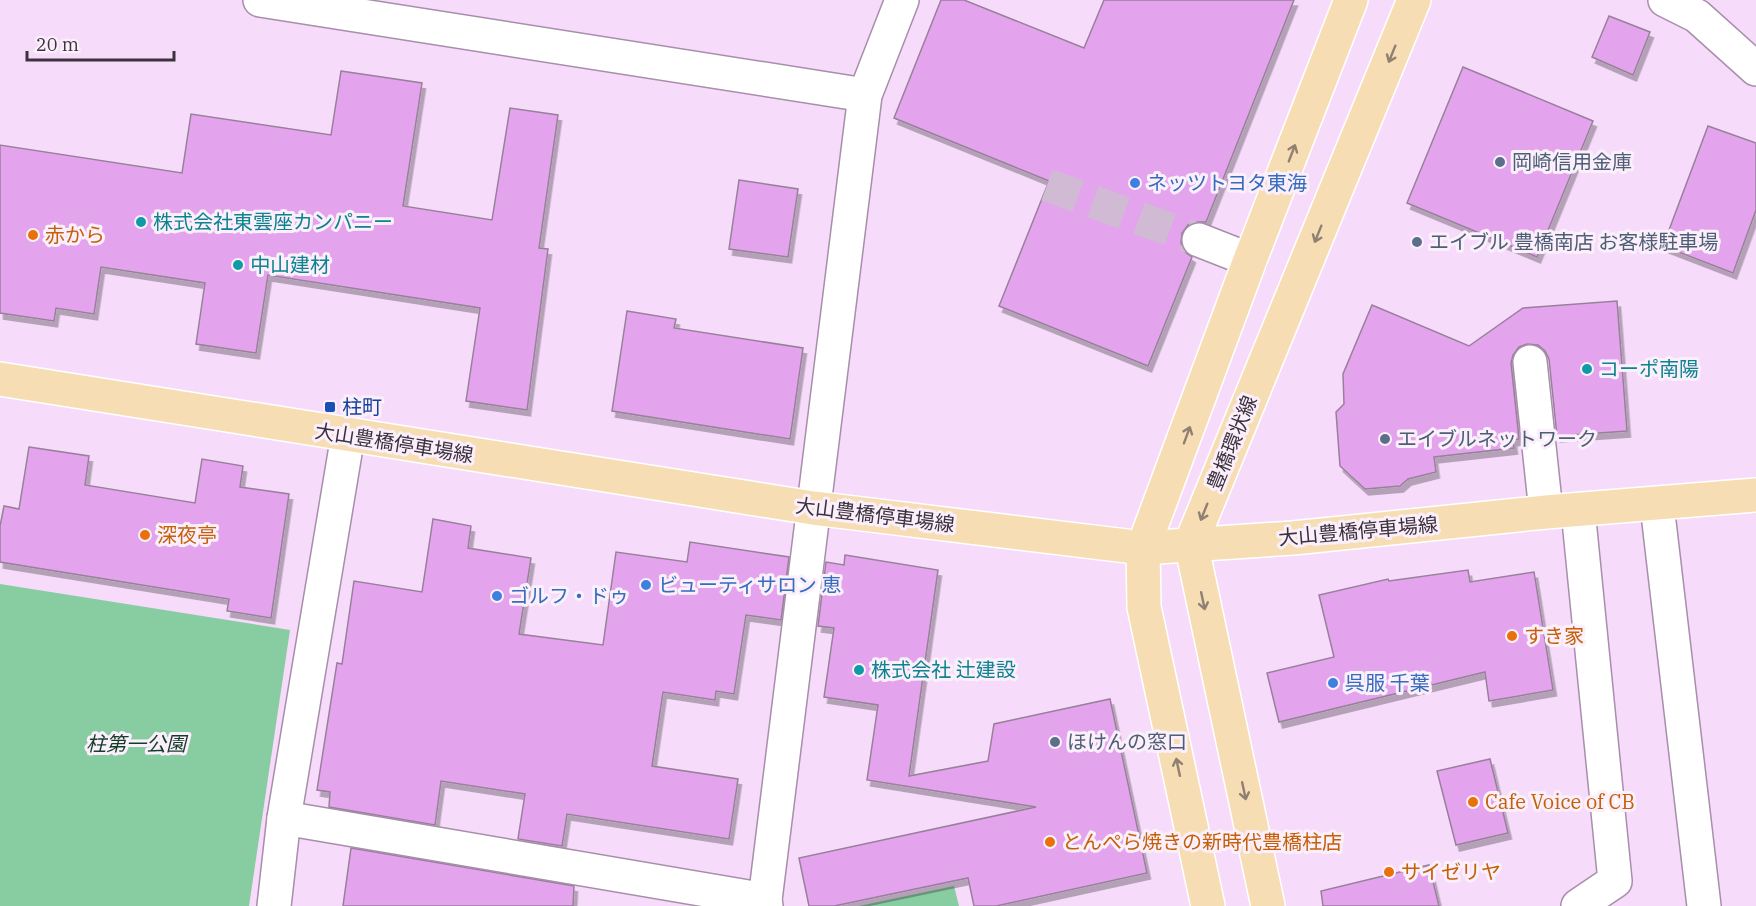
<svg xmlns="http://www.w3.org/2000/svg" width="1756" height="906" viewBox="0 0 1756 906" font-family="'IBM Plex Serif','Noto Sans JP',serif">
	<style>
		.green { fill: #88cca2 }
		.building { fill: #e4a4ed; stroke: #98809b; stroke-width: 1.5; filter: url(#shadow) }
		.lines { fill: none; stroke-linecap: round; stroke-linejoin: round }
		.minor-tunnel { stroke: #d1bad4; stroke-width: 33; stroke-dasharray: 33 16; stroke-linecap: butt }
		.minor-casing { stroke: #a78eaa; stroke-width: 36 }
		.major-casing { stroke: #fff; stroke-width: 36 }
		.minor { stroke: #fff; stroke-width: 33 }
		.major { stroke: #f7ddb3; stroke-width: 33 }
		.oneway { stroke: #907f73 }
		.service-dot { fill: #5c6f8a; stroke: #faeffb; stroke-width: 2 }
		.shop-dot { fill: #3f7fe0; stroke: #faeffb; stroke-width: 2 }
		.culture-dot { fill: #0f9aa8; stroke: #faeffb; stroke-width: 2 }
		.food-dot { fill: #e8710a; stroke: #faeffb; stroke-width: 2 }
		.transit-dot { fill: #1a4fb4; stroke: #faeffb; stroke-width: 2 }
		.labels { text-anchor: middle; stroke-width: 6; stroke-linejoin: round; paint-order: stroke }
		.service-label { font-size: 20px; fill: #4e5e75; stroke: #faeffb; text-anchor: start }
		.shop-label { font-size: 20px; fill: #366cbe; stroke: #faeffb; text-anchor: start }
		.culture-label { font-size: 20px; fill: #0d838f; stroke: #faeffb; text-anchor: start }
		.food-label { font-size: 20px; fill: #c56008; stroke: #faeffb; text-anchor: start }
		.transit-label { font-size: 20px; fill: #164399; stroke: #faeffb; text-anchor: start }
		.street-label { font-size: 20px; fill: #3c323e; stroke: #faeffb }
		.park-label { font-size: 20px; font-style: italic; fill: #133c26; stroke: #faeffb }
	</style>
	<defs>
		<filter id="shadow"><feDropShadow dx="3.5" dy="6" stdDeviation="0" flood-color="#0004"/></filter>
	</defs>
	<rect width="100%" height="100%" fill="#f6dcfa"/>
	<g class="green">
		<path d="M0,584L290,630L249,906H0Z"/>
		<path d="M954,886L959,906H859Z"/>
	</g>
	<g class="building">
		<path d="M941,0H964L1084,48L1104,0H1294L1206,222H1196L1188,225L1182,233L1181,243L1185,252L1192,257L1148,366L999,306L1049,181L894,118Z"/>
		<path d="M1609,16L1650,32L1633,75L1592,57Z"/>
		<path d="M1463,67L1593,121L1537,257L1407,203Z"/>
		<path d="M341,71L422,83L403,206L492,220L510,108L558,115L539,248L548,249L527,410L466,401L480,308L268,275L256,353L196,344L205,283L101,267L94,314L56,308L54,321L0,313V145L182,173L191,114L331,135Z"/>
		<path d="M1708,126L1756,143V210L1733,273L1663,246Z"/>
		<path d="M739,180L798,189L788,257L729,249Z"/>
		<path d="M1617,301L1627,431L1557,436L1549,359L1545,351L1538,345L1527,344L1519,347L1513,355L1511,363L1519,439L1513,440L1514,448L1434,457L1436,472L1408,479L1400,486L1365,489L1340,466L1336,412L1344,404L1343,374L1372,305L1469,346L1523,308Z"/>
		<path d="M627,311L676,319L674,328L803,348L790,439L612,411Z"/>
		<path d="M29,447L89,456L85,485L195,503L202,459L243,466L240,487L289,494L271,618L227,611L229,599L0,562V526L4,506L19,509Z"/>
		<path d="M433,519L471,526L468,548L531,558L519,634L603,645L616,552L687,562L690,542L789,557L781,620L746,615L734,694L716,691L715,700L663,692L652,766L738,779L729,839L567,814L562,846L518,839L525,794L441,781L435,825L329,807L330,792L317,790L337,663L342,664L354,581L422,592Z"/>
		<path d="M845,555L938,570L909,776L988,761L994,724L1110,699L1147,873L996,906H974L968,878L834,906H809L799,858L1036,807L867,780L878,705L824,697L834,628L818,626L826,562L844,565Z"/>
		<path d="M1468,570L1470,582L1534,572L1553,690L1489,701L1485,672L1279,722L1267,673L1334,657L1319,595L1388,579L1389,581Z"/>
		<path d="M1490,759L1508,833L1456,845L1437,771Z"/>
		<path d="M351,848L574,886L573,906H343Z"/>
		<path d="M1429,865L1439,906H1323L1321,891Z"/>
	</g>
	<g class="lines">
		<path class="minor-tunnel" d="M1047,185L1199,240"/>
		<defs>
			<g id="minor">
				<path d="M260,0L865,95"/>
				<path d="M1665,0L1697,16L1756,69"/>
				<path d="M1199,240L1250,260"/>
				<path d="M1530,362L1546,512"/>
				<path d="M1657,505L1704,906"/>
				<path d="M1578,510L1615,881L1578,906"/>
				<path d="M284,818L765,900"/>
				<path d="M274,906L284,818L348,435"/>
				<path d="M766,906L765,900L865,95L902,0"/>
			</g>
			<g id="major">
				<path d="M0,379L813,508L1143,548L1293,538L1546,512L1756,495"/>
				<path d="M1208,906L1144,607L1143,548L1250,260L1351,0"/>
				<path d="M1268,906L1191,543L1414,0"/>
			</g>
		</defs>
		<use href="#minor" class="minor-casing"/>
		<use href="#major" class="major-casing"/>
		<use href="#minor" class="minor"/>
		<use href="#major" class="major"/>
	</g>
	<defs><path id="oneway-shaft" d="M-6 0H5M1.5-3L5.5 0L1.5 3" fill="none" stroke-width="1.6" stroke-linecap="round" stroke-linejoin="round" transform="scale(1.5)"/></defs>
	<g class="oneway">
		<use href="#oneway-shaft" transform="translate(1392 54) rotate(112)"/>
		<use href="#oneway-shaft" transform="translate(1292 153) rotate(-69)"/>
		<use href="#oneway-shaft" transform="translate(1318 234) rotate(112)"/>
		<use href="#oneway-shaft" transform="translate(1187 435) rotate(-70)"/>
		<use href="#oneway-shaft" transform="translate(1204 512) rotate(112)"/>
		<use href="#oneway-shaft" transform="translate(1203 601) rotate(78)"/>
		<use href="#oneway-shaft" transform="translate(1178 767) rotate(-102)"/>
		<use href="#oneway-shaft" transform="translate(1244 791) rotate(78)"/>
	</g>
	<g class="service-dot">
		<circle cx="1500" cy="162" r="6"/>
		<circle cx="1417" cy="242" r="6"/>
		<circle cx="1385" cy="439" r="6"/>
		<circle cx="1055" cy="742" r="6"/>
	</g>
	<g class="shop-dot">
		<circle cx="1135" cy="183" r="6"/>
		<circle cx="646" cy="585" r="6"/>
		<circle cx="497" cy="596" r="6"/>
		<circle cx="1333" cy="683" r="6"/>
	</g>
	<g class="culture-dot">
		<circle cx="141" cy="222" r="6"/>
		<circle cx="238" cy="265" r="6"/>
		<circle cx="1587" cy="369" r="6"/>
		<circle cx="859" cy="670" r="6"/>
	</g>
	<g class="food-dot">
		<circle cx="33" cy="235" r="6"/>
		<circle cx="145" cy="535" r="6"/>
		<circle cx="1512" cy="636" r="6"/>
		<circle cx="1473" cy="802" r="6"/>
		<circle cx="1050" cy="842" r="6"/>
		<circle cx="1389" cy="872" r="6"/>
	</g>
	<rect class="transit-dot" x="324" y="401" width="12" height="12" rx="3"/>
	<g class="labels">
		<g class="service-label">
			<text x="1512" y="169">岡崎信用金庫</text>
			<text x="1429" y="249">エイブル 豊橋南店 お客様駐車場</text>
			<text x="1397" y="446">エイブルネットワーク</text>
			<text x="1067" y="749">ほけんの窓口</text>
		</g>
		<g class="shop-label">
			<text x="1147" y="190">ネッツトヨタ東海</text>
			<text x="658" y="592">ビューティサロン 恵</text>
			<text x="509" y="603">ゴルフ・ドゥ</text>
			<text x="1345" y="690">呉服 千葉</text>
		</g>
		<g class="culture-label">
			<text x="153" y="229">株式会社東雲座カンパニー</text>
			<text x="250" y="272">中山建材</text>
			<text x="1599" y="376">コーポ南陽</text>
			<text x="871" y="677">株式会社 辻建設</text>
		</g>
		<g class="food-label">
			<text x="45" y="242">赤から</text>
			<text x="157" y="542">深夜亭</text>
			<text x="1524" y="643">すき家</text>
			<text x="1485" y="809">Cafe Voice of CB</text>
			<text x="1062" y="849">とんぺら焼きの新時代豊橋柱店</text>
			<text x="1401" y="879">サイゼリヤ</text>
		</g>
		<g class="transit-label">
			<text x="342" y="414">柱町</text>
		</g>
		<g class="street-label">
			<text transform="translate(394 443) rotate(9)" y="7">大山豊橋停車場線</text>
			<text transform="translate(1232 443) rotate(-68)" y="7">豊橋環状線</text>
			<text transform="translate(875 515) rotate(7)" y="7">大山豊橋停車場線</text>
			<text transform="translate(1358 531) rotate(-5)" y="7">大山豊橋停車場線</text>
		</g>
		<g class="park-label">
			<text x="136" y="751">柱第一公園</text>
		</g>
	</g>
	<path d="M27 51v9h147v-9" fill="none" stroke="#3c323e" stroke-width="3"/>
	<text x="36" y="51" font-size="18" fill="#3c323e" stroke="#faeffb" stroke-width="4.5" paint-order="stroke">20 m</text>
</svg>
